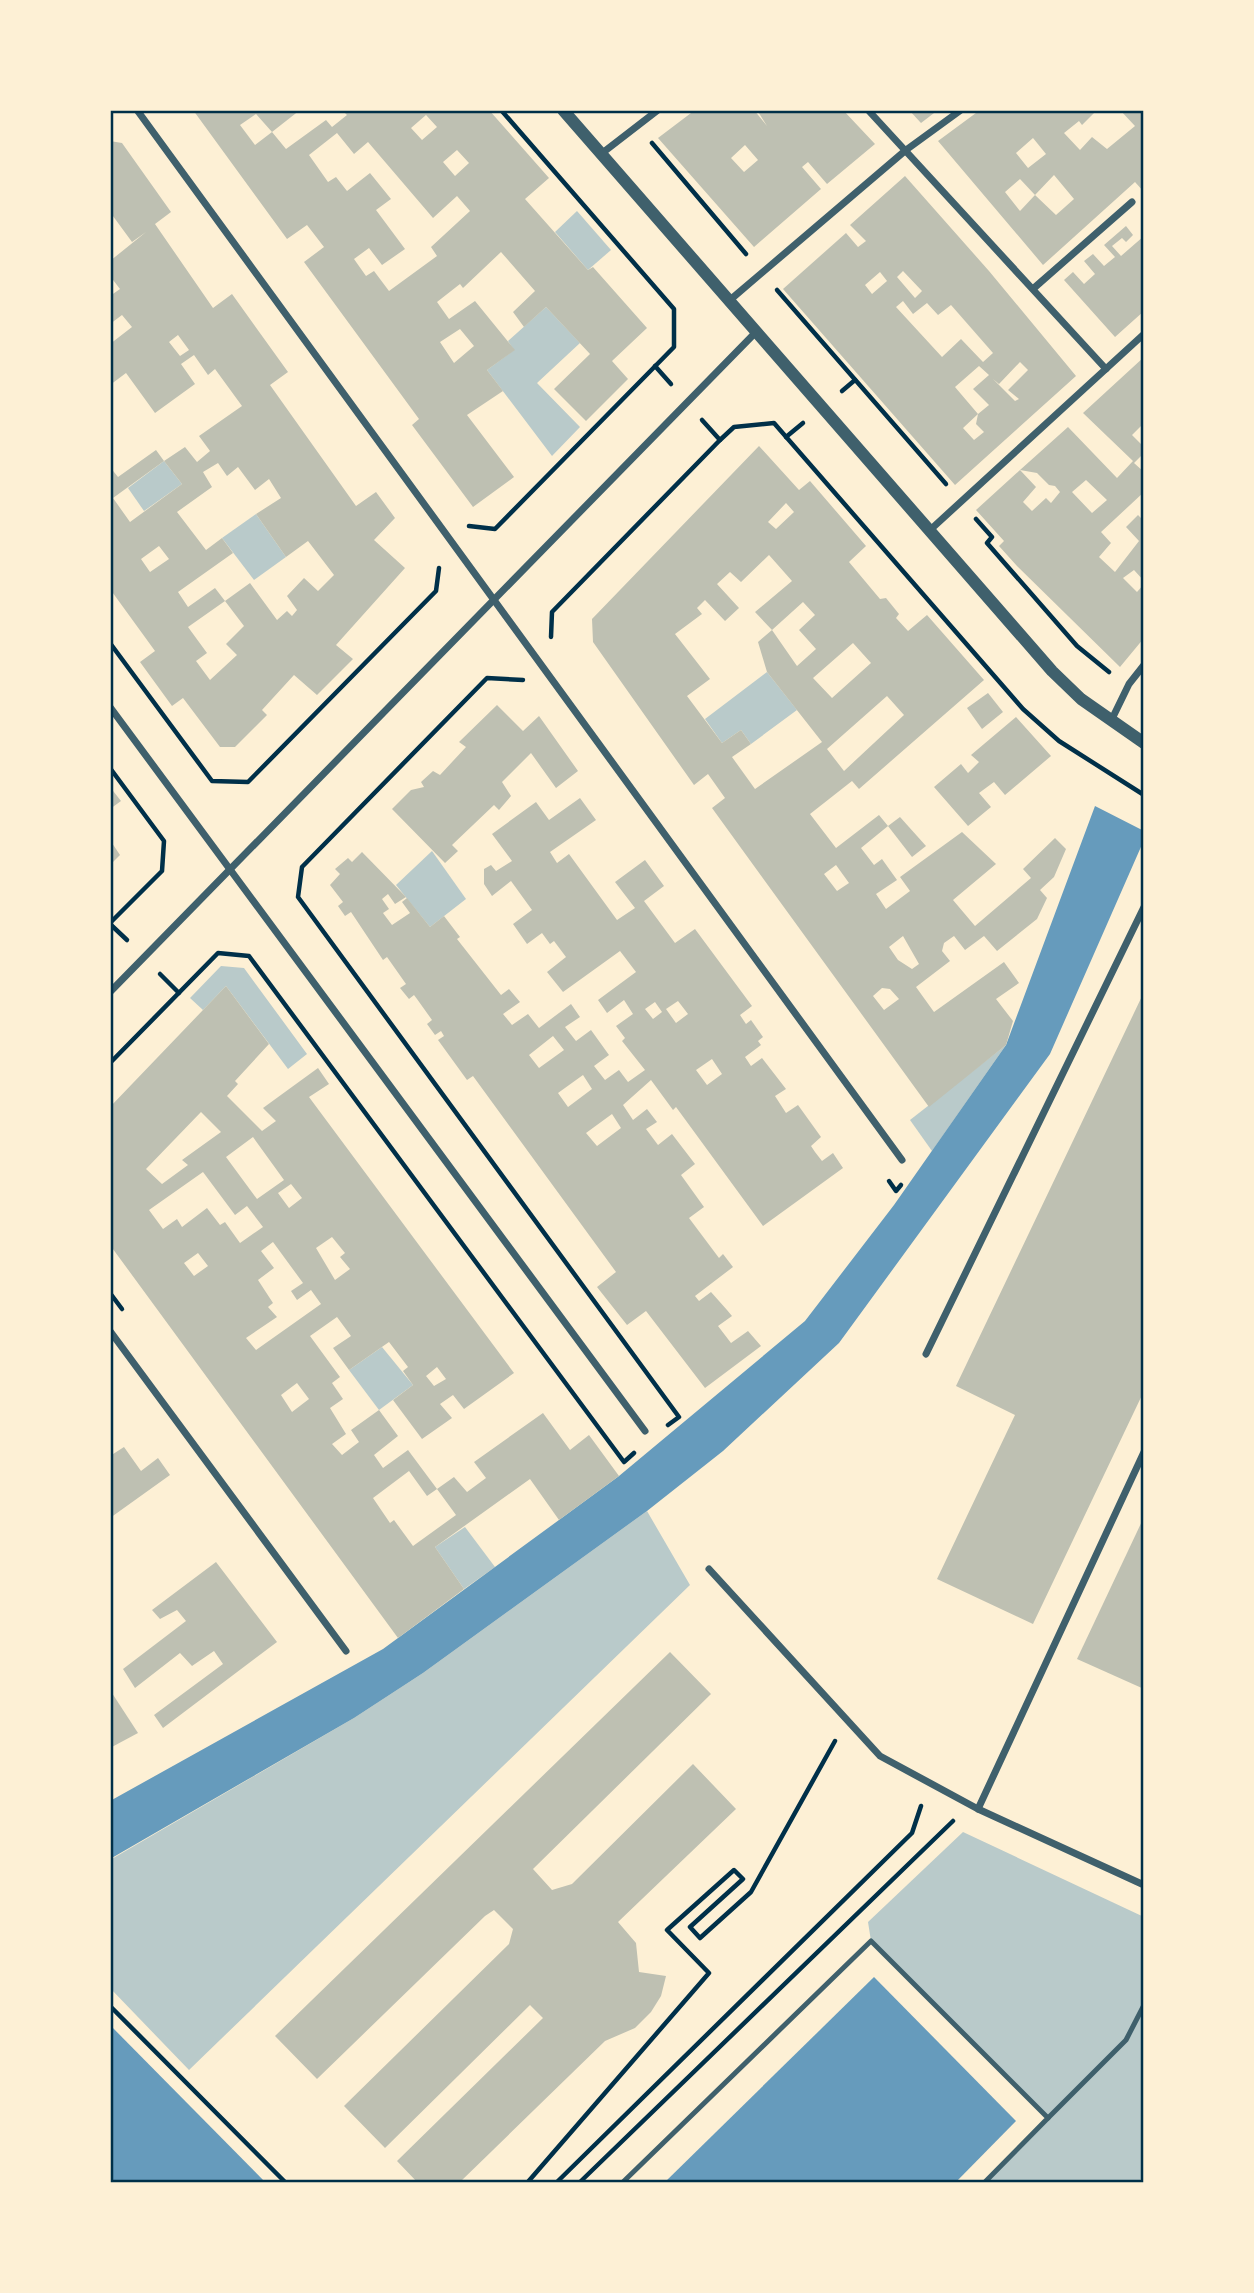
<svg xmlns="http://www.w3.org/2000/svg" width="1254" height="2293" viewBox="0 0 1254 2293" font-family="'Alegreya Sans',sans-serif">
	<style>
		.green { fill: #b9caca }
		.water { fill: #669bbc }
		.building { fill: #bec0b2; fill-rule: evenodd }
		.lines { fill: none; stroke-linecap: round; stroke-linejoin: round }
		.path { stroke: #003049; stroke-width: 4.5 }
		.service { stroke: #3f606c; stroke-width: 5 }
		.minor { stroke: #3f606c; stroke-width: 7 }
		.tertiary { stroke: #3f606c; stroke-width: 12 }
		.neatline { fill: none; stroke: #003049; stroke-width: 2.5 }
	</style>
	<rect width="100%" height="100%" fill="#fdf0d5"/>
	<g class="green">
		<path d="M577,211L611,250L588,270L555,232Z"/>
		<path d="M546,307L580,343L537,383L580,427L552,456L487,370L514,350L508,341Z"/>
		<path d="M164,461L182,484L144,511L128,488Z"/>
		<path d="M256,514L286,557L254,580L222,538Z"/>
		<path d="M767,672L797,710L751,744L741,730L722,743L705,719Z"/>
		<path d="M432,851L466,899L430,927L396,885Z"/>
		<path d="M221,966L244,968L307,1054L288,1069L226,986L203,1010L190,998Z"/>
		<path d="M1006,1045L932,1151L910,1120Z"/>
		<path d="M382,1347L413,1385L379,1410L349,1370Z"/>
		<path d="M647,1511L690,1585L189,2070L110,1988V1860L354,1718L423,1673Z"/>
		<path d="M465,1527L495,1567L464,1589L435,1547Z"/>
		<path d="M963,1832L1144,1917V2176L1137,2183H984L1048,2118L871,1941L868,1922Z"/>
	</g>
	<g class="water">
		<path d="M1095,806L1144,831V840L1050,1054L839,1343L723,1451L647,1511L423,1673L354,1718L110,1859V1801L383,1649L619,1476L805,1321L894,1205L1006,1045Z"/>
		<path d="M874,1977L1016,2121L955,2183H664Z"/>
		<path d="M110,2025L266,2183H110Z"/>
	</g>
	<g class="building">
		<path d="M193,110H300L272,132L286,149L326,120L332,127L347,115L342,110H489L549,178L525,199L588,270L593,267L647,328L612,361L628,379L586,421L554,389L590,354L546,307L524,327L513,312L535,291L501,252L463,288L460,284L437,302L449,319L475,301L515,350L487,370L503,391L467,415L514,477L473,507L412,425L419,419L304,262L324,247L307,225L287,239ZM256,114L272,132L255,145L240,125ZM426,115L437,127L422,140L411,128ZM337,133L354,154L368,142L433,218L457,196L470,211L431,247L437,256L389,291L374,271L366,276L354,259L369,248L382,265L405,249L376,210L391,199L370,173L347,191L336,177L328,182L309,155ZM457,150L469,163L455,176L443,162ZM460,329L474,346L454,363L440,342Z"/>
		<path d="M695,110H754L767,126L757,110H843L875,144L827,184L808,162L802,167L821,189L754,247L658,138ZM745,145L758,160L744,172L731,158Z"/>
		<path d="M909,110H938L921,123Z"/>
		<path d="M980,110H1097L1082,125L1079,121L1064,133L1080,150L1092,137L1107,149L1135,126L1120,110H1144V192L1135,182L1043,265L938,141ZM1033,138L1046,154L1028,168L1016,153ZM1054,175L1074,199L1056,215L1035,195L1020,211L1005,192L1020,179L1035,195Z"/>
		<path d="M110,141L122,143L171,212L155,224L213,308L232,294L288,372L270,385L356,506L376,492L395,518L374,540L405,568L336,645L353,659L317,695L294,675L262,710L267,715L235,747H220L183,698L172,706L140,662L155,651L110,589V467L118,477L156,450L164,461L113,498L130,522L182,484L164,461L185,447L197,462L210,451L199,436L242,406L215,369L208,375L194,355L181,364L195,384L155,413L126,373L110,385V344L132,327L122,315L110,324V296L120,289L110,276V261L146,232L132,242L110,212ZM178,335L189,350L180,356L169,342ZM218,463L227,476L238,467L255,490L269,479L281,498L256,514L286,557L308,541L334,575L318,591L304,578L287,596L297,610L292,616L287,611L277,620L250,583L225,601L215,588L188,607L178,592L233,553L222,538L206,550L177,512L212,487L203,472ZM159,546L169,559L150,572L141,559ZM225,601L244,626L226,644L237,655L210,680L196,661L207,653L188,627Z"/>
		<path d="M905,176L989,271L1076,376L955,485L783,289L846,233L858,247L866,241L850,225ZM903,271L922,291L915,298L897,277ZM880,272L887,281L872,294L865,285ZM903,301L913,314L927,303L938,315L951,305L993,353L983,362L961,339L942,357L896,307ZM1020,362L1028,370L1008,390L1019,399L1015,401L993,379L999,384ZM979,366L989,375L973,389L989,405L978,414L955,387ZM978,414L976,424L984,432L974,440L963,428Z"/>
		<path d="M1126,226L1133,235L1126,242L1122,238L1112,246L1121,256L1144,236V311L1115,337L1064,280L1073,272L1084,284L1095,274L1084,261L1093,254L1104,266L1115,257L1104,245Z"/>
		<path d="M1144,357V423L1132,435L1144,447V453L1134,463L1144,472V492L1101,532L1111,543L1099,557L1115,572L1139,541L1126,527L1138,515L1144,521V581L1134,570L1123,578L1137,592L1144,584V638L1120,667L1017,566L999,546L1004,541L976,510L1020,470L1036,487L1023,502L1032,511L1046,498L1051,503L1060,492L1055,486L1049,485L1037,473L1020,470L1068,427L1117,478L1133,461L1083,413ZM1086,480L1107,500L1092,513L1072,492Z"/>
		<path d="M759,446L799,490L810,481L866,546L849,562L880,599L886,598L899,614L896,618L908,631L927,615L984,680L859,789L852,781L810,814L836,848L879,815L888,826L861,848L874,865L882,859L897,880L876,894L886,909L910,891L900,877L962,832L996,864L953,900L975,926L1031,878L1023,869L1055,838L1066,849L1054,877L1040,890L1047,898L1037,919L997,951L984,936L965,950L954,936L944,943L942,951L950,961L916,987L934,1012L1004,962L1019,983L996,999L1013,1021L1006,1045L929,1107L712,808L725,798L708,774L694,785L593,642L592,619ZM786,503L794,512L776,529L768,522ZM769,555L792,581L755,612L772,630L803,602L815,615L799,630L816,649L797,666L772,630L758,642L767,672L822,742L755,789L732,757L751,744L741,730L722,743L687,696L710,679L675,634L702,614L697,608L705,600L725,621L739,608L717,584L730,572L741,582ZM853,643L871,663L832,698L813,678ZM887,696L904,715L844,771L827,749ZM836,865L849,883L837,891L824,874ZM903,936L919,964L912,969L898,960L889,947ZM882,988L890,989L899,999L884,1010L873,996Z"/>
		<path d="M988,693L1003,712L982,729L967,708Z"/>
		<path d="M497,705L523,731L539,716L578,771L556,788L531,753L502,782L511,796L499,810L494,805L452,845L458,851L445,863L392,809L411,790L424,787L421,782L433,771L440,775L466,747L459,742Z"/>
		<path d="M1016,717L1051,756L1005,795L994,782L979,793L991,807L968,826L934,787L961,764L968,773L979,762L971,755Z"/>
		<path d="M110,787L121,801L110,809Z"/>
		<path d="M580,798L596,820L550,852L557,863L569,854L617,920L635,908L615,882L645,860L664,886L644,901L675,943L695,929L752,1006L740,1015L746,1024L751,1020L763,1037L758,1041L761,1045L745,1057L751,1066L762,1058L786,1089L775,1096L786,1113L798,1105L821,1137L811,1146L815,1152L822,1161L833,1153L843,1168L763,1226L676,1107L673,1110L651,1080L623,1105L633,1120L647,1109L657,1122L646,1129L658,1145L672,1134L695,1164L681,1175L704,1207L689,1218L719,1258L723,1254L733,1267L695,1296L699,1301L711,1292L727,1310L732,1316L718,1326L731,1343L748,1331L761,1346L705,1388L646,1311L627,1325L597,1287L616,1272L473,1076L467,1080L438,1040L444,1036L441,1031L435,1035L427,1024L432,1020L417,999L414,995L409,999L400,988L406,984L387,957L383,960L351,912L345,916L338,906L343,902L330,885L340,874L335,869L348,858L352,862L362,852L406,897L395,904L388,894L382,899L389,909L383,913L392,925L410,913L402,902L407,898L430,927L444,916L460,937L457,939L501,995L509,989L520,1002L503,1014L512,1025L528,1014L539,1028L571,1004L580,1017L565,1027L576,1041L591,1030L609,1055L594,1066L605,1080L619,1070L628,1082L645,1070L622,1041L625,1038L616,1026L633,1014L624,1000L607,1013L598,1000L636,972L620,951L563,992L547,972L566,957L554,941L550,944L542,933L527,944L513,924L532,910L511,881L492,896L484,884V869L491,865L496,871L512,861L492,834L536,802L549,820ZM678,1001L688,1014L676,1023L666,1009ZM655,1002L662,1012L653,1019L645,1009ZM553,1036L564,1050L539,1068L529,1055ZM712,1059L722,1074L707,1085L696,1070ZM583,1075L592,1089L568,1107L558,1093ZM612,1114L621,1128L597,1146L586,1133Z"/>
		<path d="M900,817L926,846L912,857L888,826Z"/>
		<path d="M110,840L120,855L110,865Z"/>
		<path d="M226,986L269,1044L235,1081L238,1084L227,1096L262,1131L276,1121L263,1108L318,1068L329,1084L309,1097L514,1373L464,1409L453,1395L440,1404L452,1418L422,1439L393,1400L413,1385L403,1371L408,1367L389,1342L349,1370L333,1348L351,1336L337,1317L310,1336L340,1377L332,1383L343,1399L330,1408L346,1434L332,1444L342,1455L359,1442L351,1430L379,1410L398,1436L374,1455L383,1468L408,1450L437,1489L427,1496L409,1471L373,1498L390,1523L394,1520L413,1546L456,1515L437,1489L454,1477L467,1492L486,1478L474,1462L543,1413L570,1450L589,1435L619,1476L559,1520L530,1479L435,1547L464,1589L398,1638L110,1245V1107ZM201,1112L221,1132L182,1160L188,1165L162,1184L146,1169ZM253,1137L284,1180L257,1199L226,1157ZM203,1172L235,1215L247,1206L263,1227L240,1243L225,1222L220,1225L207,1208L182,1227L177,1219L163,1229L149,1210ZM291,1184L302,1198L289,1208L278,1193ZM332,1237L345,1253L340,1257L350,1269L335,1280L316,1248ZM273,1242L303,1283L291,1291L297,1300L311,1290L321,1304L256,1350L246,1338L277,1317L268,1307L273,1303L258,1280L274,1268L261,1251ZM198,1253L208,1266L194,1276L184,1263ZM437,1367L446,1379L434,1386L426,1376ZM297,1383L309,1399L292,1412L281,1395Z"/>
		<path d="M1144,992V1391L1033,1624L937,1579L1015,1415L956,1386Z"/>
		<path d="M124,1447L141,1471L158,1458L170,1475L110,1518V1456Z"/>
		<path d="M1144,1517V1689L1077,1659Z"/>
		<path d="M216,1562L277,1642L163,1728L154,1715L223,1664L214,1651L192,1666L180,1653L135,1688L123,1669L186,1621L177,1610L160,1619L152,1610Z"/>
		<path d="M670,1652L711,1694L533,1869L552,1890L572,1884L693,1764L736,1809L618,1922L636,1943L639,1972L666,1976L661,1996L651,2012L635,2028L605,2041L459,2183H418L397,2161L543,2018L530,2005L385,2148L344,2106L509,1944L513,1929L494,1910L485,1916L317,2079L275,2036Z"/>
		<path d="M110,1690L138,1733L110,1748Z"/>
	</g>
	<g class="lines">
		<g class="path">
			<path d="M652,143L746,254"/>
			<path d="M777,290L946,484"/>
			<path d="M655,366L671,384"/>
			<path d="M842,391L855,380"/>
			<path d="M702,420L720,440"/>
			<path d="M786,437L803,423"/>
			<path d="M976,519L992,537L987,543L1077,646L1109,672"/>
			<path d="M469,526L495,529L674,347V309L501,110"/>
			<path d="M551,637L552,612L720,440L734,427L774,423L1023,709L1059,741L1144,795"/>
			<path d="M110,643L212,781L248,782L436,591L439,568"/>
			<path d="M523,680L487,678L302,867L298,897L679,1417L668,1425"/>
			<path d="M110,768L164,841L162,871L110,923"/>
			<path d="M110,924L127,940"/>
			<path d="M160,974L179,993"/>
			<path d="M110,1063L218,953L249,956L624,1462L634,1453"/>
			<path d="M889,1181L896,1191L901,1185"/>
			<path d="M110,1293L122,1309"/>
			<path d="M110,2006L286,2183"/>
			<path d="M527,2183L709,1973L667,1930L734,1870L743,1879L690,1927L700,1938L751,1892L835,1741"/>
			<path d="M556,2183L912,1833L921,1806"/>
			<path d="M579,2183L953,1821"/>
		</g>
		<g class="service">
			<path d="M1048,2118L1126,2040L1144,2005"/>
			<path d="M622,2183L871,1941L1048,2118L984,2183"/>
		</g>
		<g class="minor">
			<path d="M137,110L902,1160"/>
			<path d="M868,110L1106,369"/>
			<path d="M601,154L658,110"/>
			<path d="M1034,288L1132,202"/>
			<path d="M730,300L906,150L961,110"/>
			<path d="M929,531L1144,334"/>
			<path d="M110,707L645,1431"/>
			<path d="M1111,721L1129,684L1144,665"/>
			<path d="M110,992L756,332"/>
			<path d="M110,1331L346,1651"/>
			<path d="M926,1354L1144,907"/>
			<path d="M709,1569L880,1756L978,1809L1144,1885"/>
			<path d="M978,1809L1144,1452"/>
		</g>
		<path class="tertiary" d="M563,110L1052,671L1081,699L1144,743"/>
	</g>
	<rect width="1254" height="2293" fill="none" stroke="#fdf0d5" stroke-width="224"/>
	<rect x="112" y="112" width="1030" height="2069" class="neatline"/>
</svg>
